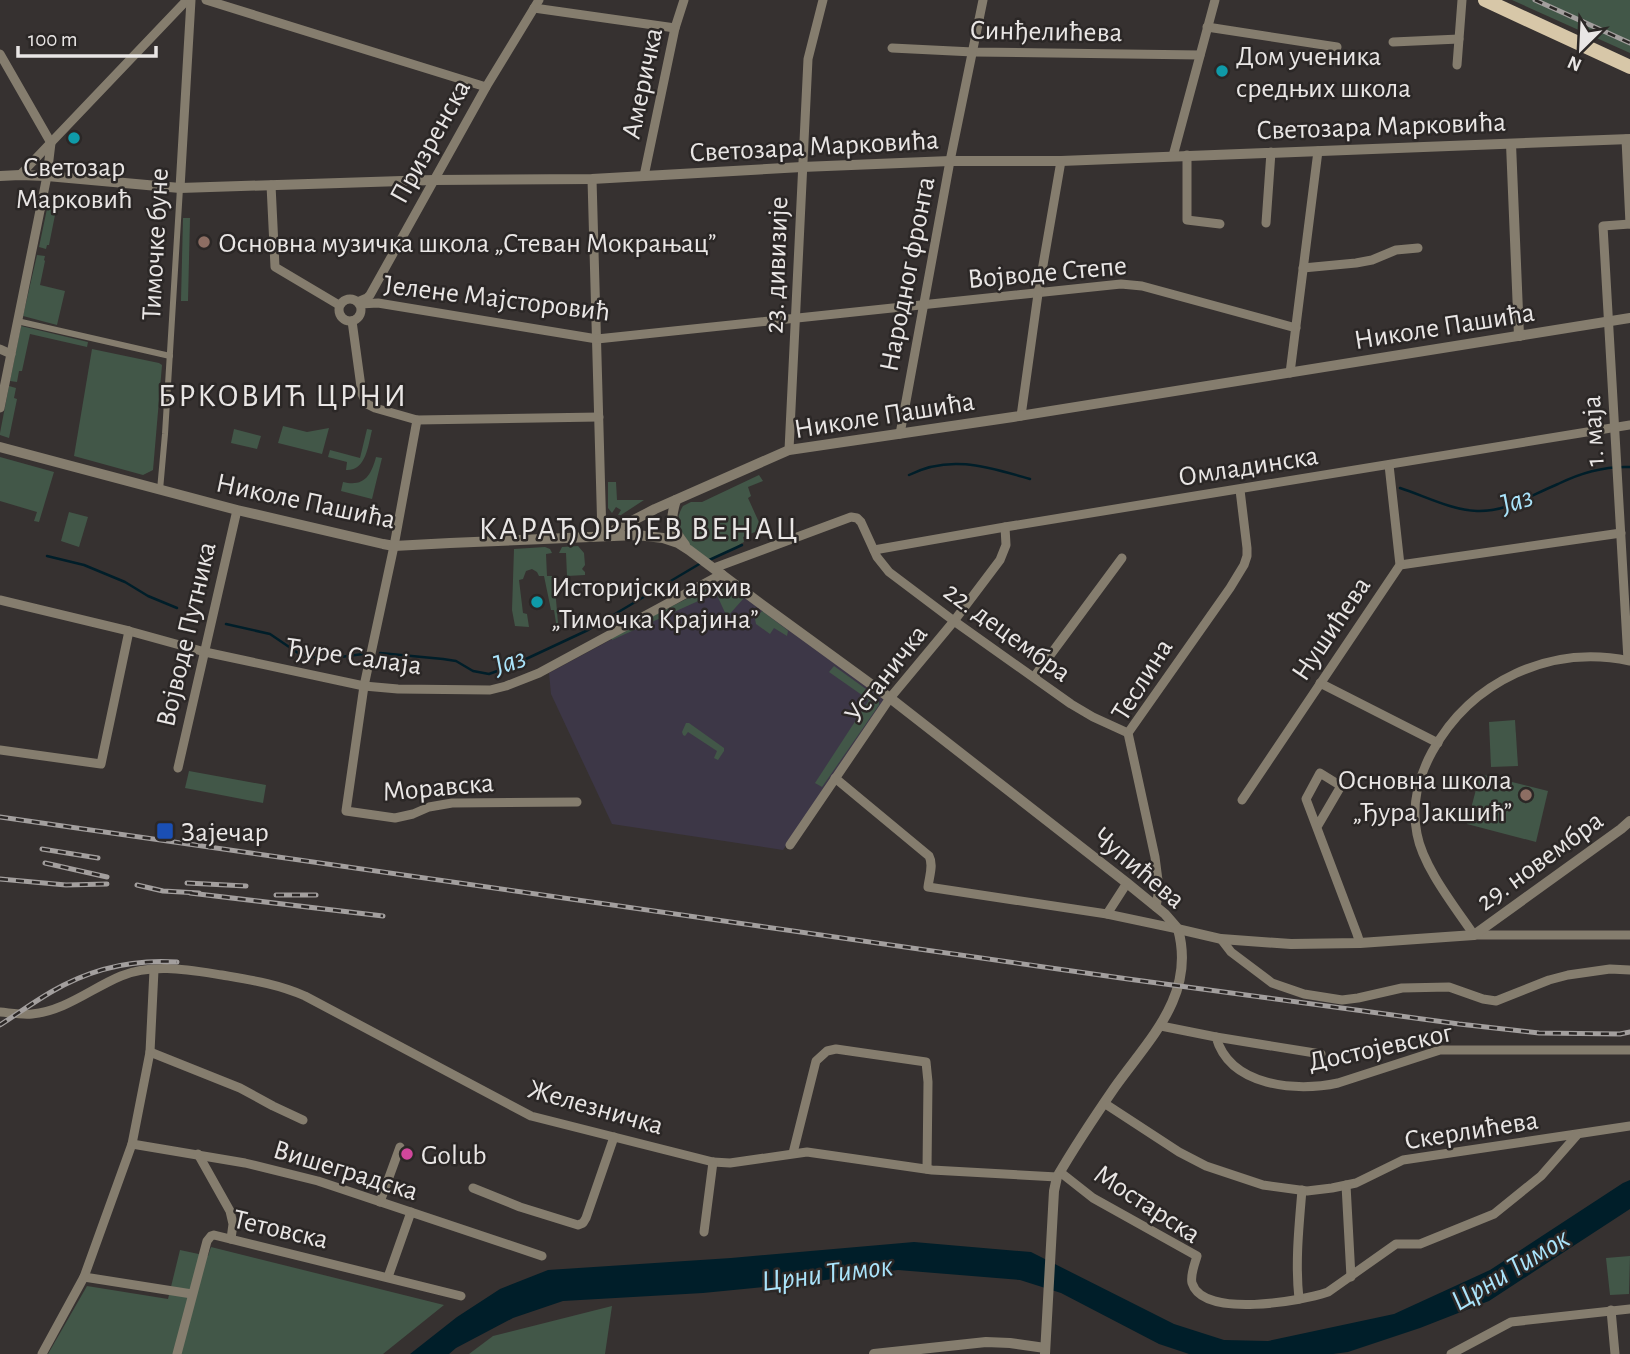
<svg xmlns="http://www.w3.org/2000/svg" width="1630" height="1354" viewBox="0 0 1630 1354" font-family="'Alegreya Sans',sans-serif">
	<style>
		.commercial { fill: #3d3747 }
		.green { fill: #425748 }
		.water { fill: #001e29 }
		.lines { fill: none; stroke-linecap: round; stroke-linejoin: round }
		.stream { stroke: #001e29; stroke-width: 2.5 }
		.pedestrian { stroke: #857d6e; stroke-width: 6 }
		.minor { stroke: #857d6e; stroke-width: 9 }
		.tertiary { stroke: #857d6e; stroke-width: 10 }
		.primary { stroke: #d7c7a8; stroke-width: 14 }
		.rail-casing { stroke: #a39f9e; stroke-width: 5 }
		.rail { stroke: #2b2726; stroke-width: 2.5; stroke-dasharray: 8; stroke-linecap: butt }
		.culture-dot { fill: #0f9aa8; stroke: #2b2726; stroke-width: 2.5 }
		.education-dot { fill: #8d6e63; stroke: #2b2726; stroke-width: 2.5 }
		.transit-dot { fill: #1a4fb4; stroke: #2b2726; stroke-width: 2.5 }
		.hotel-dot { fill: #d1479c; stroke: #2b2726; stroke-width: 2.5 }
		.labels { text-anchor: middle; stroke-width: 5; stroke-linejoin: round; paint-order: stroke }
		.street-label { font-size: 28px; fill: #e9e6e5; stroke: #2b2726 }
		.poi-label { font-size: 28px; fill: #e9e6e5; stroke: #2b2726; text-anchor: start }
		.water-label { font-size: 30px; font-style: italic; fill: #aae4fb; stroke: #2b2726 }
		.quarter-label { font-size: 32px; letter-spacing: 2px; fill: #e9e6e5; stroke: #2b2726 }
	</style>
	<rect width="100%" height="100%" fill="#363130"/>
	<path class="commercial" d="M722,580L888,702L783,850L612,824L551,694L549,673Z"/>
	<g class="green">
		<path d="M1512,0H1630V53Z"/>
		<path d="M48,204L57,205L49,245H47L46,249L39,247Z"/>
		<path d="M183,218H190L188,301H181Z"/>
		<path d="M37,255L45,256L44,260L45,261L40,285L65,291L57,325L23,316Z"/>
		<path d="M21,326L88,342L87,347L30,334L22,371H19L17,382L10,381Z"/>
		<path d="M92,349L159,363L162,365L153,470L143,475L74,456Z"/>
		<path d="M9,386L16,388L14,398L17,399L9,438L0,435V433Z"/>
		<path d="M283,426L307,432L329,428L322,454L278,443Z"/>
		<path d="M234,429L261,436L257,449L231,443Z"/>
		<path d="M367,429L372,430C368,446 366,471 346,470L347,462L328,457L330,450L360,458Z"/>
		<path d="M0,457L54,472L39,522L34,521L37,512L0,501Z"/>
		<path d="M376,457L382,458L372,499L341,491L343,482C364,487 371,476 376,457Z"/>
		<path d="M759,475L763,481L748,487L751,496L748,498L762,529L743,537L744,542C737,546 716,560 709,559C698,557 678,533 678,522C678,516 680,511 683,506L691,502H702Z"/>
		<path d="M608,482H616L617,500H644L621,515H618L621,510L616,507L612,513L608,508Z"/>
		<path d="M69,512L88,517L79,547L61,541Z"/>
		<path d="M545,547L550,549L552,553L546,554L547,576H554L558,623H556L554,610H551L544,576H539L537,572L532,569L526,571L523,579L519,580L523,613L527,614L529,627L515,626L512,610L514,549Z"/>
		<path d="M562,547L578,546L584,553L585,565L582,569L585,572V575L567,576L566,553H559Z"/>
		<path d="M722,581L744,598L727,617L716,593L612,640L611,637Z"/>
		<path d="M762,611L786,629L788,631L787,636L774,628L770,634L756,624L755,619Z"/>
		<path d="M834,666L877,697L879,701V705L822,787L815,783L869,700L829,672Z"/>
		<path d="M1515,720L1518,766L1491,767L1489,722Z"/>
		<path d="M686,723H689L724,748V751L718,760L714,758L717,751L688,732L685,736L683,735L682,732Z"/>
		<path d="M189,771L266,785L263,803L185,788Z"/>
		<path d="M1480,774L1548,791L1536,842L1467,824Z"/>
		<path d="M211,1247L444,1305L383,1354H48L87,1286L168,1299L180,1250L208,1256Z"/>
		<path d="M1630,1256L1629,1294L1610,1295L1606,1258Z"/>
		<path d="M612,1306L605,1354H469L493,1336Z"/>
	</g>
	<path class="water" d="M1630,1180V1209L1489,1301L1420,1328L1348,1352L1333,1354H1189L1159,1344L1061,1293L1020,1280L898,1270L796,1284L703,1293L563,1301L513,1318L456,1348L449,1354H410L457,1317L500,1289L548,1270L731,1258L914,1242L1031,1252L1174,1324L1224,1340L1268,1341L1394,1314L1490,1270L1623,1183Z"/>
	<g class="lines">
		<g class="stream">
			<path d="M909,475C950,454 988,467 1030,479"/>
			<path d="M1400,488C1425,496 1451,510 1477,511C1507,512 1531,495 1558,484C1580,473 1605,466 1630,467"/>
			<path d="M47,556L84,565L125,582L148,596L177,608"/>
			<path d="M707,561L742,545"/>
			<path d="M226,624L270,634L298,653L321,659"/>
			<path d="M380,653L443,659L456,661L473,671L489,674L511,666L588,630L701,563"/>
			<path d="M333,658L363,654"/>
		</g>
		<g class="pedestrian">
			<path d="M17,321L170,356"/>
			<path d="M160,490L165,434L180,188"/>
		</g>
		<g class="minor">
			<path d="M206,0L486,87"/>
			<path d="M534,8L675,28"/>
			<path d="M1207,27L1337,47"/>
			<path d="M1393,42L1459,39"/>
			<path d="M892,48L973,52L1200,55"/>
			<path d="M0,54L51,143L47,176L0,408"/>
			<path d="M1457,65L1462,0"/>
			<path d="M1626,139L1630,224"/>
			<path d="M1187,155V220L1220,224"/>
			<path d="M1173,156L1215,0"/>
			<path d="M20,175L187,0"/>
			<path d="M644,176L675,28L684,0"/>
			<path d="M592,179L602,536"/>
			<path d="M271,185L275,267L339,305"/>
			<path d="M180,188L191,0"/>
			<path d="M1266,223L1271,152"/>
			<path d="M1303,268L1356,263L1372,260L1396,250L1418,248"/>
			<circle cx="350" cy="310" r="11"/>
			<path d="M360,301L367,298L370,295L486,87L539,0"/>
			<path d="M360,304L378,303L597,339L1121,284L1142,286L1296,328"/>
			<path d="M352,321L362,394L367,404L375,408L417,420L599,417"/>
			<path d="M0,349L11,354"/>
			<path d="M1290,373L1318,151"/>
			<path d="M1021,416L1038,294L1061,161"/>
			<path d="M417,420L394,546L364,686L346,811L395,818L413,814L429,807L452,803L577,802"/>
			<path d="M900,434L950,161L983,0"/>
			<path d="M789,450L808,59L823,0"/>
			<path d="M874,550L1005,527L1630,425"/>
			<path d="M1400,565L1621,533"/>
			<path d="M714,568L851,517L857,518L861,522L877,557L889,572L954,621L1071,704L1093,717L1128,733"/>
			<path d="M0,600L129,631L205,652L364,686L398,689L490,690L506,686L539,673L722,574"/>
			<path d="M1628,660L1603,226L1630,224"/>
			<path d="M1630,661C1550,644 1471,681 1432,752C1418,778 1411,804 1417,834C1423,867 1455,907 1474,935H1630"/>
			<path d="M1034,677L1122,558"/>
			<path d="M1320,683L1438,743"/>
			<path d="M0,750L101,764L129,631"/>
			<path d="M178,768L237,510"/>
			<path d="M835,778L929,856C934,865 929,877 928,887L1107,914L1178,929"/>
			<path d="M1242,800L1400,565L1389,465"/>
			<path d="M1317,827L1341,786L1320,773L1306,799L1357,934L1360,943"/>
			<path d="M790,845L890,698L954,621L1000,560L1006,545L1005,527"/>
			<path d="M1156,907L1159,888L1155,857L1128,733L1230,588L1244,565L1247,556V548L1240,490"/>
			<path d="M1107,914L1127,883"/>
			<path d="M1221,939L1231,952L1272,983L1304,994L1342,1000L1358,998L1402,988L1449,987L1483,999L1496,1001L1549,980L1568,975L1610,969L1630,970"/>
			<path d="M0,1012C11,1013 22,1015 32,1014C65,1011 92,988 121,976C153,963 189,970 222,975C251,980 278,984 305,996L531,1116L713,1162L730,1163L807,1152L932,1170L1057,1177"/>
			<path d="M1161,1026L1216,1037C1230,1087 1297,1092 1338,1083L1440,1050H1630"/>
			<path d="M1216,1037L1321,1054"/>
			<path d="M150,1052L240,1088L273,1106L303,1120"/>
			<path d="M1104,1103L1179,1152L1206,1166L1263,1185L1307,1191L1332,1188L1356,1183L1403,1160L1630,1126"/>
			<path d="M132,1144L245,1163L318,1181L542,1256"/>
			<path d="M793,1153L816,1061L827,1051L836,1049L926,1062L928,1082L927,1169"/>
			<path d="M198,1154L230,1211L233,1224L231,1239"/>
			<path d="M1060,1172L1093,1198L1197,1256C1195,1263 1190,1275 1192,1283C1203,1319 1302,1301 1328,1292L1396,1244H1420L1494,1214L1541,1176L1577,1135"/>
			<path d="M1346,1185L1351,1277"/>
			<path d="M473,1188L520,1207L578,1225L583,1223L586,1218L614,1137"/>
			<path d="M380,1202L400,1147"/>
			<path d="M704,1232L713,1162"/>
			<path d="M84,1277L192,1294"/>
			<path d="M388,1277L411,1212"/>
			<path d="M1299,1299C1295,1263 1299,1226 1302,1190"/>
			<path d="M1611,1310L1615,1354"/>
			<path d="M42,1354L84,1277L132,1144L150,1052L154,970"/>
			<path d="M177,1354L207,1241L211,1236L214,1235L461,1296"/>
			<path d="M1451,1354L1511,1322L1630,1309"/>
		</g>
		<g class="tertiary">
			<path d="M1511,144L1519,336"/>
			<path d="M0,176L20,175L47,176L180,188L433,180L592,179L802,167L950,161H1061L1630,139"/>
			<path d="M0,447L237,510L383,544L394,546L450,543L637,535L663,538L678,543L689,550L761,604L890,698L1127,883L1165,914L1178,929L1221,939L1291,944L1360,943L1474,935L1621,829L1630,821"/>
			<path d="M676,500C669,523 671,526 685,545"/>
			<path d="M605,535L655,509L789,450L1013,417L1630,318"/>
			<path d="M874,1354L986,1342L1010,1343L1045,1348"/>
			<path d="M1045,1354L1054,1191L1057,1177C1075,1146 1095,1116 1115,1087C1150,1038 1196,995 1178,929"/>
		</g>
		<path class="primary" d="M1485,0L1630,67"/>
		<defs>
			<g id="rail">
				<path d="M1535,0L1630,43"/>
				<path d="M0,817L1128,979L1459,1024L1539,1033L1620,1034L1630,1032"/>
				<path d="M42,849L98,858"/>
				<path d="M45,863L107,877"/>
				<path d="M0,879L66,885L107,884"/>
				<path d="M187,883L246,886"/>
				<path d="M137,885L163,891L199,893"/>
				<path d="M190,893L383,916"/>
				<path d="M276,895H316"/>
				<path d="M0,1025C17,1014 34,1002 51,992C90,969 133,959 177,962"/>
			</g>
		</defs>
		<use href="#rail" class="rail-casing"/>
		<use href="#rail" class="rail"/>
	</g>
	<g class="culture-dot">
		<circle cx="1222" cy="71" r="7"/>
		<circle cx="74" cy="138" r="7"/>
		<circle cx="537" cy="602" r="7"/>
	</g>
	<g class="education-dot">
		<circle cx="204" cy="242" r="7"/>
		<circle cx="1526" cy="795" r="7"/>
	</g>
	<rect class="transit-dot" x="156" y="822" width="18" height="18" rx="3.5"/>
	<circle class="hotel-dot" cx="407" cy="1154" r="7"/>
	<g class="labels">
		<g class="street-label">
			<text transform="translate(1046 30) rotate(1)" y="10">Синђелићева</text>
			<text transform="translate(641 83) rotate(-78)" y="10">Америчка</text>
			<text transform="translate(1381 125) rotate(-2)" y="10">Светозара Марковића</text>
			<text transform="translate(429 141) rotate(-61)" y="10">Призренска</text>
			<text transform="translate(814 145) rotate(-3)" y="10">Светозара Марковића</text>
			<text transform="translate(154 244) rotate(-87)" y="10">Тимочке буне</text>
			<text transform="translate(775 265) rotate(-88)" y="10">23. дивизије</text>
			<text transform="translate(1047 271) rotate(-5)" y="10">Војводе Степе</text>
			<text transform="translate(906 274) rotate(-79)" y="10">Народног фронта</text>
			<text transform="translate(497 297) rotate(7)" y="10">Јелене Мајсторовић</text>
			<text transform="translate(1444 325) rotate(-9)" y="10">Николе Пашића</text>
			<text transform="translate(884 414) rotate(-9)" y="10">Николе Пашића</text>
			<text transform="translate(1592 431) rotate(-93)" y="10">1. маја</text>
			<text transform="translate(1248 465) rotate(-9)" y="10">Омладинска</text>
			<text transform="translate(306 500) rotate(12)" y="10">Николе Пашића</text>
			<text transform="translate(1330 628) rotate(-56)" y="10">Нушићева</text>
			<text transform="translate(1008 631) rotate(36)" y="10">22. децембра</text>
			<text transform="translate(185 634) rotate(-77)" y="10">Војводе Путника</text>
			<text transform="translate(354 655) rotate(8)" y="10">Ђуре Салаја</text>
			<text transform="translate(885 673) rotate(-52)" y="10">Устаничка</text>
			<text transform="translate(1141 679) rotate(-58)" y="10">Теслина</text>
			<text transform="translate(438 786) rotate(-5)" y="10">Моравска</text>
			<text transform="translate(1539 860) rotate(-36)" y="10">29. новембра</text>
			<text transform="translate(1140 867) rotate(40)" y="10">Чупићева</text>
			<text transform="translate(1380 1046) rotate(-12)" y="10">Достојевског</text>
			<text transform="translate(596 1106) rotate(16)" y="10">Железничка</text>
			<text transform="translate(1471 1129) rotate(-9)" y="10">Скерлићева</text>
			<text transform="translate(346 1169) rotate(17)" y="10">Вишеградска</text>
			<text transform="translate(1148 1203) rotate(33)" y="10">Мостарска</text>
			<text transform="translate(281 1228) rotate(13)" y="10">Тетовска</text>
		</g>
		<g class="poi-label">
			<text x="1236" y="65">Дом ученика<tspan x="1236" dy="32">средњих школа</tspan></text>
			<text x="74" y="176" text-anchor="middle">Светозар<tspan x="74" dy="32">Марковић</tspan></text>
			<text x="218" y="252">Основна музичка школа „Стеван Мокрањац”</text>
			<text x="551" y="596">Историјски архив<tspan x="551" dy="32">„Тимочка Крајина”</tspan></text>
			<text x="1512" y="789" text-anchor="end">Основна школа<tspan x="1512" dy="32">„Ђура Јакшић”</tspan></text>
			<text x="181" y="841">Зајечар</text>
			<text x="421" y="1164">Golub</text>
		</g>
		<g class="water-label">
			<text transform="translate(1516 500) rotate(-18)" y="10">Јаз</text>
			<text transform="translate(509 661) rotate(-18)" y="10">Јаз</text>
			<text transform="translate(1510 1269) rotate(-31)" y="10">Црни Тимок</text>
			<text transform="translate(827 1273) rotate(-7)" y="10">Црни Тимок</text>
		</g>
		<g class="quarter-label">
			<text x="283" y="406">БРКОВИЋ ЦРНИ</text>
			<text x="639" y="539">КАРАЂОРЂЕВ ВЕНАЦ</text>
		</g>
	</g>
	<g transform="translate(1581 49) rotate(204)" stroke="#2b2726" stroke-width="5" paint-order="stroke">
	<path d="M0-5L12 26L0 18L-12 26Z" fill="#e9e6e5"/>
	<text y="-10" font-size="19" font-weight="bold" text-anchor="middle" fill="#e9e6e5">N</text>
	</g>
	<path d="M18 46v10h138v-10" fill="none" stroke="#e9e6e5" stroke-width="3.5"/>
	<text x="28" y="46" font-size="21" fill="#e9e6e5" stroke="#2b2726" stroke-width="5" paint-order="stroke">100 m</text>
</svg>
